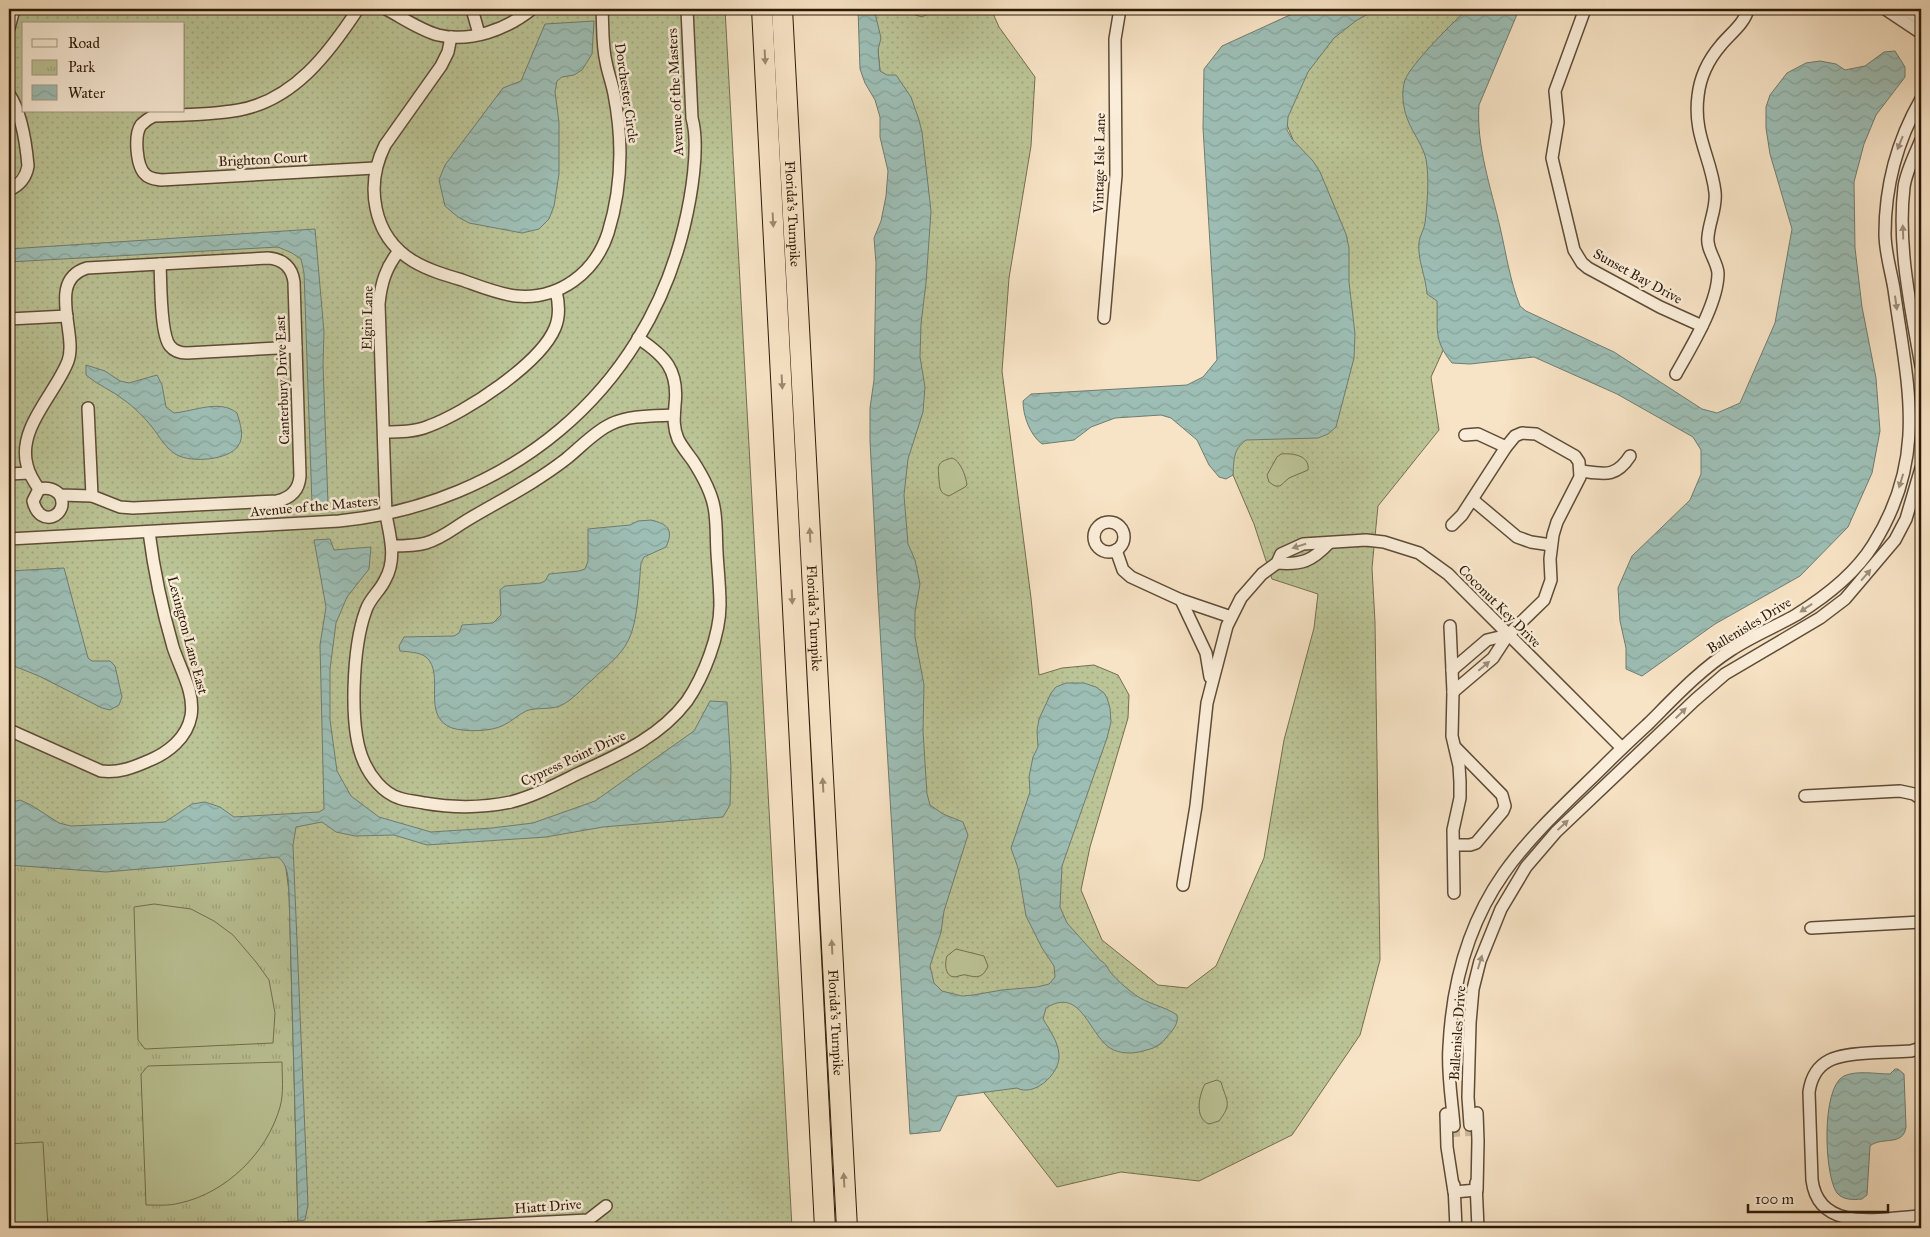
<svg xmlns="http://www.w3.org/2000/svg" width="1930" height="1237" viewBox="0 0 1930 1237" font-family="'IM FELL Great Primer',serif">
	<style>
		.grass { fill: url(#grass-dots); stroke: #746f4f; fill-rule: evenodd }
		.park { fill: url(#park-tufts); stroke: #746f4f }
		.garden { fill: #bbc496; stroke: #746f4f }
		.water { fill: url(#water-waves); stroke: #707c70 }
		.lines { fill: none; stroke-linecap: round; stroke-linejoin: round }
		.street-tunnel { stroke: #cebb9f; stroke-width: 11; stroke-dasharray: 11 5.5; stroke-linecap: butt }
		.street-casing { stroke: #5f4c37; stroke-width: 14 }
		.highway-casing { stroke: #2c1a08; stroke-width: 22 }
		.street { stroke: #faedd9; stroke-width: 11 }
		.highway { stroke: #f7e3c5; stroke-width: 20 }
		.oneway { fill: #9c8970 }
		.oneway2 { fill: #9d8e7b }
		.labels { text-anchor: middle; stroke-width: 5; stroke-linejoin: round; paint-order: stroke }
		.street-label { font-size: 14px; fill: #2c1a08; stroke: #faedd9 }
	</style>
	<defs>
		<pattern id="grass-dots" width="8" height="8" patternUnits="userSpaceOnUse" patternTransform="scale(1.25)"><rect width="8" height="8" fill="#bbc496"/><path d="M2 2h.1M6 6h.1" fill="none" stroke="#a1a880" stroke-width="1.8" stroke-linecap="round"/></pattern>
		<pattern id="park-tufts" width="24" height="20" patternUnits="userSpaceOnUse" patternTransform="scale(1.25)"><rect width="24" height="20" fill="#bbc496"/><path d="M3 7l-1-3M5 7V3M7 7l1-3M15 17l-1-3M17 17v-4M19 17l1-3" fill="none" stroke="#a1a880"/></pattern>
		<pattern id="water-waves" width="16" height="10" patternUnits="userSpaceOnUse" patternTransform="scale(1.25)"><rect width="16" height="10" fill="#9dbeb5"/><path d="M0 5q4-4 8 0t8 0" fill="none" stroke="#87a39a"/></pattern>
	</defs>
	<rect width="100%" height="100%" fill="#f7e3c5"/>
	<filter id="stains"><feTurbulence type="fractalNoise" baseFrequency=".004" numOctaves="4"/><feColorMatrix values="0 0 0 0 .2 0 0 0 0 .09 0 0 0 0 .02 0 0 0 .5 -.17"/></filter>
	<radialGradient id="worn" r=".72"><stop offset=".6" stop-color="#630" stop-opacity="0"/><stop offset="1" stop-color="#630" stop-opacity=".3"/></radialGradient>
	<g class="grass">
		<path d="M9,9H725L792,1228H9ZM24,24H184V111H24Z"/>
		<path d="M874,9H991L999,27L1035,77L1031,146L1009,278L1002,371L1031,598L1039,675L1062,668L1094,665L1118,675L1129,695L1128,718L1090,847L1081,890L1102,940L1158,985L1187,988L1216,966L1264,858L1284,740L1314,628L1318,594L1272,579L1254,524L1233,475L1230,440L1334,242L1281,110L1314,46L1361,9H1520L1427,134L1451,333L1431,377L1439,430L1378,506L1372,568L1375,622L1380,960L1360,1035L1292,1135L1199,1181L1121,1172L1057,1187L929,1022L898,435L925,224L880,71Z"/>
	</g>
	<path class="park" d="M281,829L289,892L298,1221L199,1226L191,1228H9V839Z"/>
	<g class="garden">
		<path d="M897,9H929L928,14L922,17Z"/>
		<path d="M1281,454C1292,453 1310,455 1308,470L1289,478L1280,486H1275L1269,482L1267,475L1277,457Z"/>
		<path d="M952,458C960,460 966,476 967,485L965,487L949,496C939,493 940,488 939,480C938,466 936,462 952,458Z"/>
		<path d="M154,904L191,909L214,921L233,935L256,962L269,980L275,1013L273,1043L145,1049L138,1040L134,907Z"/>
		<path d="M956,949L984,956L988,966C983,978 977,978 966,975C962,974 958,977 954,977C944,976 945,962 947,956Z"/>
		<path d="M282,1062C282,1076 284,1093 280,1107C267,1153 226,1193 180,1203C169,1206 157,1205 146,1205L141,1074L148,1066Z"/>
		<path d="M1217,1080L1221,1082C1226,1101 1233,1103 1219,1121L1209,1124C1194,1118 1199,1095 1205,1084Z"/>
		<path d="M43,1142L48,1228H9V1144Z"/>
	</g>
	<g class="water">
		<path d="M858,9H874L881,38L878,50L880,71L887,75H896L911,97L919,120L922,132L931,211L926,283L921,324L920,357L925,387L923,412L908,459L904,495L908,544L915,560L920,584L915,612V637L924,685L923,731L927,794L930,805L943,814L963,822L968,835L944,911L941,932L930,966L934,983L942,991L962,996L973,995L1002,990L1037,987L1049,984L1055,977L1054,966L1042,948L1026,916L1018,868L1011,848L1030,792L1029,777L1033,757L1038,747L1037,731L1039,719L1051,693L1056,687L1066,683H1084L1096,687L1104,693L1107,698L1110,708L1111,722L1107,738L1062,866L1060,907L1067,923L1101,961C1107,964 1107,968 1111,973C1117,980 1126,988 1134,994C1147,1004 1164,1006 1177,1015C1179,1024 1172,1031 1166,1038C1159,1047 1154,1048 1143,1051C1133,1054 1119,1054 1110,1048C1088,1033 1081,986 1046,1008L1043,1019C1050,1030 1060,1045 1059,1058C1058,1075 1034,1097 1017,1088L957,1096L940,1131L910,1134L878,596L870,441V408L874,380L876,263L874,238L881,221L886,196L888,171L880,137V117L875,100L865,83L860,69Z"/>
		<path d="M1303,9H1378L1357,20L1334,38L1308,72L1288,117L1287,130L1292,139L1313,161L1320,172L1346,234L1349,248V282L1355,334L1354,358L1336,427L1328,434L1318,438L1246,440C1233,450 1234,459 1233,475L1226,479L1219,477L1209,465L1197,440L1171,418L1161,415L1115,418L1091,427L1074,440L1042,444C1030,435 1023,416 1023,401L1031,394L1187,385L1203,377L1217,360L1203,128L1204,69L1222,46Z"/>
		<path d="M1468,9H1518V12L1479,105C1476,145 1491,188 1500,227C1506,253 1510,281 1520,306L1526,311L1614,352L1702,409L1717,413L1740,403L1775,323L1792,229L1770,154L1766,128V107L1770,95L1787,73L1806,63L1820,61L1836,64L1845,70L1865,66L1884,52L1895,51L1905,67V77L1876,115L1864,144L1854,182L1855,248L1862,307L1876,378L1880,431L1872,473L1848,527L1800,576L1715,624L1642,676L1626,669V648L1620,621L1618,588L1632,556L1690,500L1701,474V450L1693,437L1617,394L1534,357L1470,364L1452,363C1433,340 1438,328 1437,301L1427,294C1426,277 1417,259 1419,242C1420,235 1424,230 1425,223C1427,205 1429,185 1427,166C1426,148 1413,135 1407,118C1403,107 1401,92 1405,80C1411,64 1454,21 1468,9Z"/>
		<path d="M594,21L592,54L582,70L574,75L562,77L557,81L555,92L559,122V174L554,206L549,219L539,229L522,233L469,223L458,217L445,206L439,180L445,165L503,88L521,81L545,24Z"/>
		<path d="M315,229L324,332L323,364L328,504L312,505L304,273L301,259L292,253L278,247L9,262V249Z"/>
		<path d="M86,365L105,371L120,381L129,383L157,375L162,385L166,407L174,413C195,411 220,399 237,413C240,423 245,437 238,446C229,460 192,463 177,455C165,448 160,437 152,427C144,417 134,407 124,400C112,390 97,385 86,375Z"/>
		<path d="M651,520C668,524 674,530 666,547L644,557L641,563C639,583 638,623 628,641C620,657 604,668 592,680C581,689 573,700 560,706C549,710 536,707 526,711C518,715 512,721 504,725C491,732 465,732 452,728C420,716 446,674 426,657C419,652 409,652 400,651L399,646L404,637L454,636L459,633L462,625L493,623L501,615L500,590L505,586L541,583L545,581L549,574L579,571L585,569L588,561V529L630,525L638,521Z"/>
		<path d="M330,539L334,550L371,547L369,569L347,597L336,623L330,669V720L337,771L351,796L379,817L431,832L492,828L533,823L595,801L694,731L710,701L727,702L731,768L730,805L723,817L603,827L546,837L427,845L394,835L355,836L336,832L322,822L296,827L293,845L308,1205L305,1220L298,1221L289,892C288,880 289,865 278,857L106,872L9,865V803L20,800L31,805L59,823L71,826L165,822L192,804L205,802L220,807L234,817L319,812L324,809L320,645L326,607L314,540Z"/>
		<path d="M64,568L88,658L92,661H110L115,666L122,697L119,705L110,710L102,708L39,676L9,664V571Z"/>
		<path d="M1895,1069H1898L1904,1074L1906,1127C1903,1147 1882,1136 1870,1146L1867,1195L1862,1199C1853,1200 1843,1200 1837,1193C1824,1175 1821,1087 1844,1076C1857,1070 1876,1074 1890,1074Z"/>
	</g>
	<g class="lines">
		<g class="street-tunnel">
			<path d="M1470,1125L1471,1141"/>
			<path d="M1454,1126L1455,1141"/>
		</g>
		<defs>
			<g id="street">
				<path d="M358,9C329,53 294,100 239,110C211,115 182,115 154,116C149,118 145,121 141,125C134,135 136,167 146,175C150,179 155,179 161,180L375,168"/>
				<path d="M386,9C403,18 420,30 438,35C471,43 507,29 532,9"/>
				<path d="M472,9L479,34"/>
				<path d="M1585,9L1555,91L1558,122L1552,158L1574,250L1582,263L1588,268L1660,307L1702,326"/>
				<path d="M1885,9L1921,33"/>
				<path d="M1904,9L1921,20"/>
				<path d="M9,28L14,9"/>
				<path d="M451,37L448,52L441,66L385,145C365,185 372,236 413,261C428,270 445,275 462,280C479,286 498,294 516,296C559,300 595,273 608,233C622,188 623,140 614,94C612,83 608,73 606,62C602,45 603,26 602,9"/>
				<path d="M9,94C22,113 26,143 28,166C26,178 20,185 9,190"/>
				<path d="M1921,140C1915,154 1906,172 1904,187C1897,246 1911,308 1921,366"/>
				<path d="M399,251C386,267 381,283 379,304L386,515C390,536 397,559 385,580C380,591 370,598 366,610C353,645 348,728 364,762C370,776 383,793 399,798C407,801 416,801 424,803C453,808 482,808 511,802C534,796 555,785 577,774C618,755 659,738 687,701C704,676 720,635 720,605C720,588 718,570 717,553C716,538 717,522 714,507C711,491 702,475 693,461C688,454 682,447 678,439C673,427 674,418 675,405C679,370 665,356 638,338"/>
				<path d="M268,258C283,259 292,267 294,282L300,476C299,490 291,498 277,501L133,508L120,507L92,496L60,495C55,489 47,487 39,489C34,482 29,474 27,465C17,428 56,393 68,361C78,334 46,280 87,268Z"/>
				<path d="M160,264C161,281 160,334 170,346C174,351 181,353 187,353L296,347"/>
				<path d="M1104,318L1116,175L1115,39L1120,9"/>
				<path d="M9,319L67,316"/>
				<path d="M1676,374C1691,347 1718,304 1718,273C1717,261 1706,249 1708,237C1709,222 1717,207 1715,192C1711,157 1693,135 1698,96C1700,77 1709,59 1721,45C1730,34 1745,23 1748,9"/>
				<path d="M88,408L92,496"/>
				<path d="M384,432C399,432 415,432 429,426C465,413 540,364 555,328C560,316 559,303 556,291"/>
				<path d="M1465,435L1478,434L1506,447"/>
				<path d="M1581,471C1604,474 1616,478 1630,456"/>
				<path d="M9,474L29,473"/>
				<path d="M39,489L33,501C40,530 70,515 60,495"/>
				<path d="M1473,500L1517,537L1531,542L1551,545"/>
				<circle cx="1109" cy="537" r="15"/>
				<path d="M1452,525L1462,515L1506,447L1515,436L1522,433L1536,434L1575,456L1579,462L1580,477L1557,522L1553,535L1550,559L1551,580L1544,600L1508,635L1493,658L1453,692"/>
				<path d="M9,539L339,521C508,504 644,393 684,227C691,198 700,147 692,118L687,9"/>
				<path d="M392,546C404,546 415,546 426,543C443,538 455,527 469,519C503,499 535,483 566,459C581,447 594,432 611,424C629,415 654,416 674,415"/>
				<path d="M1116,550L1123,570L1131,577L1181,600L1206,653L1210,677"/>
				<path d="M1277,563C1302,565 1312,561 1329,543"/>
				<path d="M1181,600L1231,617"/>
				<path d="M1450,626L1453,692L1452,736L1459,766L1460,782V798L1453,830L1454,893"/>
				<path d="M1452,670L1487,640L1508,635"/>
				<path d="M9,730L101,771C119,773 132,768 148,761C168,753 187,738 191,716C195,692 180,669 173,647C162,609 154,571 149,532"/>
				<path d="M1805,796L1900,791L1914,794L1921,799"/>
				<path d="M1454,845H1470L1476,843L1503,811L1505,806L1502,795L1455,747"/>
				<path d="M1183,885L1196,806L1207,703L1227,626L1241,598L1262,574L1277,563L1281,554L1303,544L1366,540L1384,542L1419,553L1448,574L1622,748"/>
				<path d="M1811,928L1921,922"/>
				<path d="M1921,1048L1911,1051C1897,1052 1882,1052 1868,1053C1838,1055 1814,1058 1809,1092L1812,1180C1819,1234 1883,1218 1921,1216"/>
				<path d="M1446,1114L1447,1147L1454,1192L1477,1190L1478,1141L1477,1113"/>
				<path d="M1470,1125L1468,1097L1470,1023L1473,989L1480,961L1501,909L1526,867L1556,832L1695,700L1725,674L1820,618L1845,599L1895,540L1906,519L1921,468"/>
				<path d="M1454,1126C1452,1100 1447,1073 1449,1047C1452,985 1468,924 1504,873C1532,833 1574,796 1609,761C1622,748 1635,736 1649,723C1675,697 1700,670 1731,650C1752,636 1775,627 1796,615C1825,597 1855,574 1873,545C1929,456 1907,384 1894,289C1891,271 1885,252 1885,234C1885,186 1897,141 1921,99"/>
				<path d="M1476,1183L1478,1228"/>
				<path d="M1454,1185L1456,1228"/>
				<path d="M429,1228L588,1220L606,1206"/>
			</g>
			<g id="highway">
				<path d="M762,9L825,1228"/>
				<path id="s1" d="M782,9L847,1228"/>
			</g>
		</defs>
		<use href="#street" class="street-casing"/>
		<use href="#highway" class="highway-casing"/>
		<use href="#street" class="street"/>
		<use href="#highway" class="highway"/>
	</g>
	<defs><path id="oneway-solid" d="M-6-.8H1V-3.2L6.5 0L1 3.2V.8H-6Z" transform="scale(1.25)"/></defs>
	<g class="oneway">
		<use href="#oneway-solid" transform="translate(765 57) rotate(87)"/>
		<use href="#oneway-solid" transform="translate(773 220) rotate(87)"/>
		<use href="#oneway-solid" transform="translate(782 382) rotate(87)"/>
		<use href="#oneway-solid" transform="translate(810 535) rotate(-93)"/>
		<use href="#oneway-solid" transform="translate(792 597) rotate(87)"/>
		<use href="#oneway-solid" transform="translate(823 785) rotate(-93)"/>
		<use href="#oneway-solid" transform="translate(832 947) rotate(-93)"/>
		<use href="#oneway-solid" transform="translate(844 1180) rotate(-93)"/>
	</g>
	<g class="oneway2">
		<use href="#oneway-solid" transform="translate(1900 143) rotate(112)"/>
		<use href="#oneway-solid" transform="translate(1903 232) rotate(-92)"/>
		<use href="#oneway-solid" transform="translate(1896 303) rotate(82)"/>
		<use href="#oneway-solid" transform="translate(1901 481) rotate(107)"/>
		<use href="#oneway-solid" transform="translate(1299 546) rotate(162)"/>
		<use href="#oneway-solid" transform="translate(1866 575) rotate(-49)"/>
		<use href="#oneway-solid" transform="translate(1806 608) rotate(146)"/>
		<use href="#oneway-solid" transform="translate(1484 666) rotate(-40)"/>
		<use href="#oneway-solid" transform="translate(1681 713) rotate(-44)"/>
		<use href="#oneway-solid" transform="translate(1563 825) rotate(-43)"/>
		<use href="#oneway-solid" transform="translate(1480 962) rotate(-73)"/>
	</g>
	<g class="labels">
		<g class="street-label">
			<text transform="translate(675 92) rotate(-93)" y="5">Avenue of the Masters</text>
			<text transform="translate(627 93) rotate(82)" y="5">Dorchester Circle</text>
			<text transform="translate(263 159) rotate(-3)" y="5">Brighton Court</text>
			<text transform="translate(1099 163) rotate(-89)" y="5">Vintage Isle Lane</text>
			<text dy="5" stroke="none"><textPath href="#s1" startOffset="205">Florida's Turnpike</textPath></text>
			<text transform="translate(1638 276) rotate(29)" y="5">Sunset Bay Drive</text>
			<text transform="translate(367 318) rotate(-89)" y="5">Elgin Lane</text>
			<text transform="translate(282 380) rotate(-92)" y="5">Canterbury Drive East</text>
			<text transform="translate(314 506) rotate(-5)" y="5">Avenue of the Masters</text>
			<text transform="translate(1500 606) rotate(45)" y="5">Coconut Key Drive</text>
			<text dy="5" stroke="none"><textPath href="#s1" startOffset="610">Florida's Turnpike</textPath></text>
			<text transform="translate(1749 625) rotate(-31)" y="5">Ballenisles Drive</text>
			<text transform="translate(188 635) rotate(75)" y="5">Lexington Lane East</text>
			<text transform="translate(573 758) rotate(-25)" y="5">Cypress Point Drive</text>
			<text dy="5" stroke="none"><textPath href="#s1" startOffset="1015">Florida's Turnpike</textPath></text>
			<text transform="translate(1457 1033) rotate(-86)" y="5">Ballenisles Drive</text>
			<text transform="translate(548 1206) rotate(-4)" y="5">Hiatt Drive</text>
		</g>
	</g>
	<rect width="1930" height="1237" fill="none" stroke="#f7e3c5" stroke-width="30"/>
	<rect x="10" y="10" width="1910" height="1217" fill="none" stroke="#2c1a08" stroke-width="2.5"/>
	<rect x="15" y="15" width="1900" height="1207" fill="none" stroke="#2c1a08"/>
	<rect x="22" y="22" width="162" height="90" fill="#faedd9" stroke="#a89985"/>
	<rect x="32" y="39" width="25" height="8" fill="#faedd9" stroke="#a89985"/>
	<text x="68" y="48" font-size="15" fill="#2c1a08">Road</text>
	<rect x="32" y="60" width="25" height="15" fill="url(#park-tufts)" stroke="#a89985"/>
	<text x="68" y="72" font-size="15" fill="#2c1a08">Park</text>
	<rect x="32" y="85" width="25" height="15" fill="url(#water-waves)" stroke="#a89985"/>
	<text x="68" y="98" font-size="15" fill="#2c1a08">Water</text>
	<path d="M1748 1204v8h140v-8" fill="none" stroke="#2c1a08" stroke-width="2.5"/>
	<text x="1755" y="1204" font-size="15" fill="#2c1a08" stroke="#faedd9" stroke-width="4" paint-order="stroke">100 m</text>
	<rect width="100%" height="100%" filter="url(#stains)"/>
	<rect width="100%" height="100%" fill="url(#worn)"/>
</svg>
